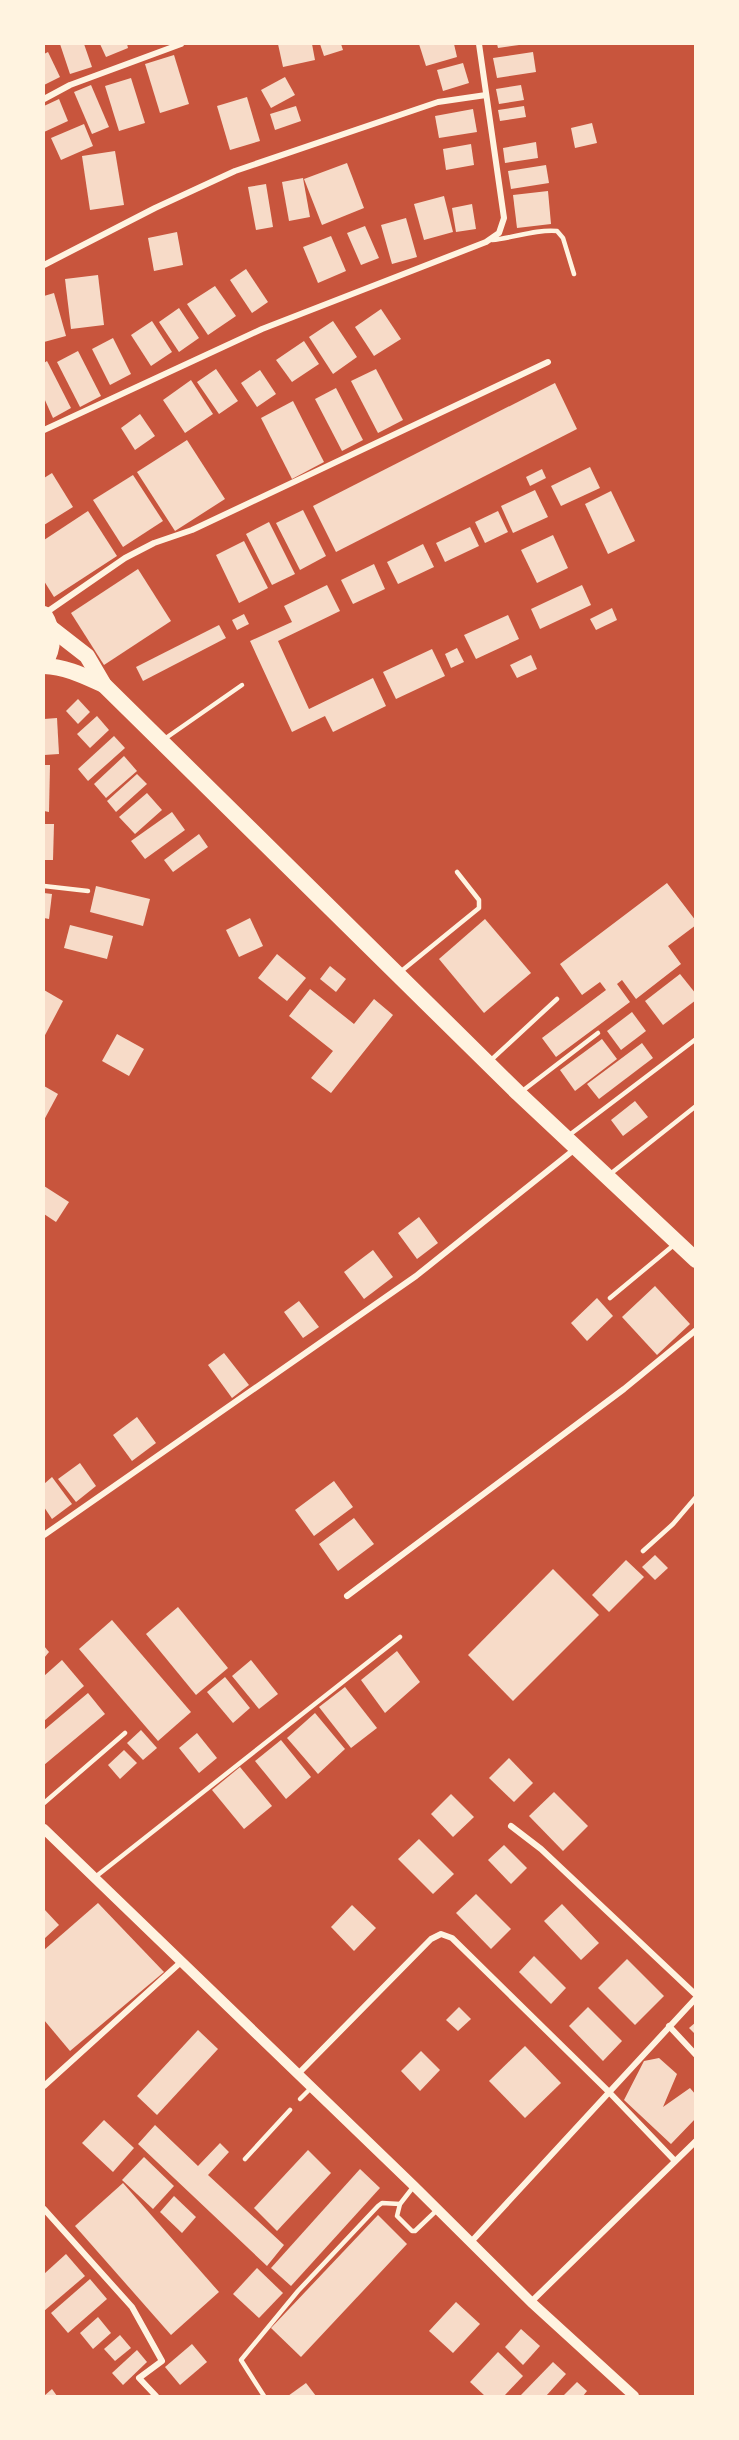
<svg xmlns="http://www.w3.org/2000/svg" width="739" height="2440" viewBox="0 0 739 2440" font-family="'Alegreya Sans',sans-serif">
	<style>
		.building { fill: #f7dbc8 }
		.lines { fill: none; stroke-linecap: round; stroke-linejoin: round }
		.service { stroke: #fff3e0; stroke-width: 4.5 }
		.minor { stroke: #fff3e0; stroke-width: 6 }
		.tertiary { stroke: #fff3e0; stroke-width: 10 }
		.trunk { stroke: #fff3e0; stroke-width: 16 }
	</style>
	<rect width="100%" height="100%" fill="#c8553d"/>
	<g class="building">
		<path d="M60,44H84L92,67L70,74Z"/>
		<path d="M100,44H127L128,48L106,57Z"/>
		<path d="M278,44H312L315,60L283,67Z"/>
		<path d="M320,44H341L343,50L324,56Z"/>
		<path d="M419,44H454L457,57L426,66Z"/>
		<path d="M497,44H519V45L498,48Z"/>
		<path d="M48,52L60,77L44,85V54Z"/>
		<path d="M533,52L536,72L497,78L493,58Z"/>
		<path d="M174,55L189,104L160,113L145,64Z"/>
		<path d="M463,63L469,83L443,91L437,70Z"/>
		<path d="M285,77L295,95L271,108L261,90Z"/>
		<path d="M131,78L145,123L119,131L105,86Z"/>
		<path d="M91,85L109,127L92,134L74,92Z"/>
		<path d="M521,85L524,100L499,104L496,89Z"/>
		<path d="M247,97L260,141L230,150L217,106Z"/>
		<path d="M59,99L68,121L44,132V106Z"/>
		<path d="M296,106L301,121L275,130L270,114Z"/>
		<path d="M524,106L526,117L500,121L498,110Z"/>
		<path d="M473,109L477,132L439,138L435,116Z"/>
		<path d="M592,123L597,143L575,148L571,128Z"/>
		<path d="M84,124L93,146L61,160L51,138Z"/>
		<path d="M536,142L538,158L505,163L503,148Z"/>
		<path d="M471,144L474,165L446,170L443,149Z"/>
		<path d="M115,151L124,205L90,210L82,156Z"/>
		<path d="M347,163L364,208L322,225L304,179Z"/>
		<path d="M546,165L549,183L511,189L508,171Z"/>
		<path d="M303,178L310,217L289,221L282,182Z"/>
		<path d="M266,184L273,227L256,230L248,187Z"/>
		<path d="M548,191L551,224L517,228L513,195Z"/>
		<path d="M444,196L453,232L424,240L414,204Z"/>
		<path d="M472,204L476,229L456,232L452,208Z"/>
		<path d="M406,218L417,257L392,264L381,225Z"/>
		<path d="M365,226L379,258L361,265L347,233Z"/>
		<path d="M177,232L183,265L154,271L148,238Z"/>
		<path d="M331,236L346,271L318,283L303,247Z"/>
		<path d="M246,269L268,302L252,313L230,280Z"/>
		<path d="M98,275L104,325L71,329L65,279Z"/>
		<path d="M215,286L236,316L208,335L187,304Z"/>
		<path d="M54,293L66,336L44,342V296Z"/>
		<path d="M179,308L199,338L179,352L159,322Z"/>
		<path d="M381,309L401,339L374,356L355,327Z"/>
		<path d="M152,321L172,352L151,366L131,335Z"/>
		<path d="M333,321L357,357L333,374L309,337Z"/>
		<path d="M113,338L131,374L110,385L92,349Z"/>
		<path d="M304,341L319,364L292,382L276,360Z"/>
		<path d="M78,351L101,396L80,407L57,362Z"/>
		<path d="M47,361L71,408L53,418L44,398V363Z"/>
		<path d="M216,369L238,401L219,414L197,382Z"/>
		<path d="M376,369L403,420L378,433L351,381Z"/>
		<path d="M260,370L276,394L257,407L241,383Z"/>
		<path d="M191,380L213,414L185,433L163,400Z"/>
		<path d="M555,383L577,429L336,552L313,506Z"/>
		<path d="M336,388L363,440L342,451L315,399Z"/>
		<path d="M293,401L324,462L292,479L261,418Z"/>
		<path d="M140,414L155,436L135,450L121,428Z"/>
		<path d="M187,440L225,499L175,531L137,472Z"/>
		<path d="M590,467L600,488L561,506L551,486Z"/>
		<path d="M542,469L546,478L530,486L526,477Z"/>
		<path d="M52,473L73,507L44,525V478Z"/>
		<path d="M133,475L163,521L123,547L93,500Z"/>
		<path d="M535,490L548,517L513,533L501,506Z"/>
		<path d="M611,491L635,541L608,554L585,504Z"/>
		<path d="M303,510L326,556L300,570L276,523Z"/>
		<path d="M88,511L117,556L54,597L44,581V540Z"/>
		<path d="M498,511L508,532L485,543L475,522Z"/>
		<path d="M269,522L295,574L272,585L246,534Z"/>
		<path d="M470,527L479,546L445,562L436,543Z"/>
		<path d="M553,535L568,568L537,583L521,550Z"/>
		<path d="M244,541L268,588L239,603L216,555Z"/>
		<path d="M423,544L434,567L398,584L387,562Z"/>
		<path d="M374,564L385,589L353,604L341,580Z"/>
		<path d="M138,569L171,621L104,665L71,613Z"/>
		<path d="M327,585L340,611L278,641L309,709L373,678L386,706L333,732L325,716L292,732L250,641L292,622L284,606Z"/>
		<path d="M582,585L591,605L540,629L531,609Z"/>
		<path d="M612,608L617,620L596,630L590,619Z"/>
		<path d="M244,614L249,624L237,630L232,620Z"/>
		<path d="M508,615L519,639L476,659L464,635Z"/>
		<path d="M219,625L226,638L143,681L136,667Z"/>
		<path d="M457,648L464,662L451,668L445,654Z"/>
		<path d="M432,649L445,676L396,699L383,672Z"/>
		<path d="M531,655L537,669L517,678L510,665Z"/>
		<path d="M78,699L90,712L78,724L66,711Z"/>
		<path d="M97,716L109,730L90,748L77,734Z"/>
		<path d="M57,718L59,754L44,755V719Z"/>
		<path d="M114,736L125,748L88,781L78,769Z"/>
		<path d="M124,756L137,771L106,798L94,784Z"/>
		<path d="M44,765H50L49,812L44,811Z"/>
		<path d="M137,774L147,784L116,812L107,801Z"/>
		<path d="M147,793L162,810L135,834L119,817Z"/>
		<path d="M172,812L185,830L145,859L131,841Z"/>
		<path d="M44,824H54L53,860H44Z"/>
		<path d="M199,834L208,847L173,872L164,860Z"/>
		<path d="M667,883L696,921V925L668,946L681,964L636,999L622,980L617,984L630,1002L556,1057L542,1038L606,990L600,982L582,995L560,964Z"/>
		<path d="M96,886L150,899L143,926L90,912Z"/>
		<path d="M44,893L52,894L49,919L44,918Z"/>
		<path d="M250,918L263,946L239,957L226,930Z"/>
		<path d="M485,919L531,973L484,1013L439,959Z"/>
		<path d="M70,925L113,936L107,959L64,948Z"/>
		<path d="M277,954L306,978L287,1001L258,978Z"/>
		<path d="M330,966L346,979L336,992L320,979Z"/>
		<path d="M680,974L696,994V1000L663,1025L645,1001Z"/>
		<path d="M310,989L354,1024L374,999L393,1015L331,1093L311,1078L333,1051L289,1016Z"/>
		<path d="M44,990L63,1001L44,1037Z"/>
		<path d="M632,1012L646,1031L621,1050L607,1031Z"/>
		<path d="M117,1034L144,1049L129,1076L102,1061Z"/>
		<path d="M602,1039L617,1059L575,1091L560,1070Z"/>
		<path d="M642,1043L653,1058L599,1099L587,1084Z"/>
		<path d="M44,1086L58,1094L44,1120Z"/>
		<path d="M635,1101L648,1117L623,1136L611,1120Z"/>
		<path d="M44,1186L69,1202L56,1222L44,1214Z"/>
		<path d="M419,1217L438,1243L417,1259L398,1233Z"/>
		<path d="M373,1250L393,1277L364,1299L344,1272Z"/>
		<path d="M655,1286L690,1324L657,1355L622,1317Z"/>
		<path d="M597,1298L613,1316L587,1341L571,1323Z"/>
		<path d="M299,1301L319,1327L303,1338L284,1312Z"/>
		<path d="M224,1353L249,1385L232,1398L208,1365Z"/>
		<path d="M137,1417L156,1443L132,1461L113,1435Z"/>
		<path d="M80,1463L96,1486L76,1502L58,1479Z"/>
		<path d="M52,1477L72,1504L52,1519L44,1507V1484Z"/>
		<path d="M334,1481L353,1507L314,1536L295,1510Z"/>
		<path d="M354,1518L374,1544L338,1571L319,1544Z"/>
		<path d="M655,1555L668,1568L655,1580L642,1567Z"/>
		<path d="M626,1560L644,1577L609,1612L592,1595Z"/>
		<path d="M553,1569L599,1615L513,1701L468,1655Z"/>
		<path d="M178,1607L228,1668L196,1695L146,1634Z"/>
		<path d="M112,1620L191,1712L158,1741L79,1649Z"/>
		<path d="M44,1646L49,1652L44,1658Z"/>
		<path d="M397,1651L420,1682L385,1713L361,1680Z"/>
		<path d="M62,1660L84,1686L44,1721V1676Z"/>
		<path d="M251,1660L278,1694L259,1709L232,1676Z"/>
		<path d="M225,1677L250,1708L233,1723L207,1692Z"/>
		<path d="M345,1687L377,1728L351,1748L319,1707Z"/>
		<path d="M88,1693L105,1714L44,1765V1730Z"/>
		<path d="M315,1713L345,1749L318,1774L287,1738Z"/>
		<path d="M141,1730L157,1748L143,1760L127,1743Z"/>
		<path d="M197,1733L217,1758L199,1773L179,1748Z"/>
		<path d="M281,1740L311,1777L286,1799L255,1761Z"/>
		<path d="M124,1750L137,1763L120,1779L108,1765Z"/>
		<path d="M509,1758L533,1783L514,1802L489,1778Z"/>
		<path d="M240,1767L272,1806L244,1829L212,1790Z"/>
		<path d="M554,1792L588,1826L563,1851L529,1816Z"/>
		<path d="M451,1794L474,1817L453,1837L431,1814Z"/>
		<path d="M419,1839L454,1874L433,1894L398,1859Z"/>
		<path d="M504,1845L527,1868L511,1884L488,1860Z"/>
		<path d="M476,1894L511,1929L491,1949L456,1913Z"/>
		<path d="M98,1903L164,1972L70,2051L44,2020V1950Z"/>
		<path d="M562,1904L599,1943L581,1960L544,1921Z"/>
		<path d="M352,1905L376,1928L354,1951L331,1927Z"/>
		<path d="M44,1909L59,1925L44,1939Z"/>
		<path d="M534,1956L566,1988L551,2004L519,1972Z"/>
		<path d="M627,1959L664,1996L635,2025L598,1988Z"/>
		<path d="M459,2007L471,2019L458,2031L446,2020Z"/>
		<path d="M588,2007L622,2041L603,2061L569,2026Z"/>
		<path d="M696,2022V2035L689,2028Z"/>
		<path d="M198,2030L218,2049L157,2115L137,2096Z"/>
		<path d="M525,2046L561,2083L525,2118L489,2081Z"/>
		<path d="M421,2051L440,2070L420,2091L401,2071Z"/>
		<path d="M659,2058L677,2074L663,2107L690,2088L696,2095V2118L671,2144L624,2100L644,2061Z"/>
		<path d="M104,2120L134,2148L113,2172L82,2143Z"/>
		<path d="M155,2125L198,2166L220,2143L229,2152L208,2175L284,2245L267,2266L138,2144Z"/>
		<path d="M308,2150L331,2173L277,2231L254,2208Z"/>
		<path d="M144,2157L174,2186L153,2209L122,2180Z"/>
		<path d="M360,2169L380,2188L291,2286L271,2268Z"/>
		<path d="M123,2183L219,2292L171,2335L75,2226Z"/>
		<path d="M174,2196L196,2217L182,2233L160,2212Z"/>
		<path d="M378,2215L407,2244L301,2357L271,2328Z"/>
		<path d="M66,2254L85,2276L44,2311V2274Z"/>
		<path d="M257,2268L283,2293L259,2318L233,2294Z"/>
		<path d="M90,2279L107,2299L68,2333L51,2313Z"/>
		<path d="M456,2302L480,2324L453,2353L429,2331Z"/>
		<path d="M98,2317L111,2333L93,2349L80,2333Z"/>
		<path d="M521,2329L540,2346L523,2365L505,2347Z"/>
		<path d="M120,2335L131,2348L115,2361L104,2349Z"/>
		<path d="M192,2344L207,2362L180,2385L165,2367Z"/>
		<path d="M137,2350L147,2362L123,2385L112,2373Z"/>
		<path d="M498,2352L523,2376L504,2396H485L470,2382Z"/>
		<path d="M553,2362L566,2374L546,2396H520Z"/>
		<path d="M577,2382L587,2391L583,2396H563Z"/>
		<path d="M306,2383L316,2396H288Z"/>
		<path d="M52,2389L57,2396H44Z"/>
	</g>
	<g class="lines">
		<g class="service">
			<path d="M492,240C514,238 535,229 557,231L563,238L574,274"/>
			<path d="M163,740L242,685"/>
			<path d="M44,886L88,891"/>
			<path d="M399,973L479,908V900L457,872"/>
			<path d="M490,1061L557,999"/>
			<path d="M521,1092L598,1033"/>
			<path d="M568,1136L696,1039"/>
			<path d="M609,1175L696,1106"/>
			<path d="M610,1298L675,1244"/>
			<path d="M643,1551L673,1524L696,1497"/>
			<path d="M44,1803L125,1733"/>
			<path d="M94,1878L400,1637"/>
			<path d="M300,2099L311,2088"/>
			<path d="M245,2159L290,2110"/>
			<path d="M414,2186L400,2204L397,2216L412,2231H415L437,2210"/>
			<path d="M264,2396L241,2360L298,2291L378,2206L382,2203L400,2204"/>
		</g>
		<g class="minor">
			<path d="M44,99L70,85L181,44"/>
			<path d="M44,265L155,208L235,171L438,102L486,95"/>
			<path d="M44,430L262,329L486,242L499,233L504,218L479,44"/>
			<path d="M44,614L125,558L154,543L192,530L548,362"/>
			<path d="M44,1535L416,1276L575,1149"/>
			<path d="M347,1596L624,1389L696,1330"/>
			<path d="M511,1826L541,1849L696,1995"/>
			<path d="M669,2026L696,2055"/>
			<path d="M298,2074L431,1939L441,1934L452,1938L608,2091L675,2161"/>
			<path d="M44,2086L181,1962"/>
			<path d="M44,2209L132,2307L162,2361L139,2378L156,2396"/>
			<path d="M471,2242L696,1998"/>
			<path d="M531,2302L696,2141"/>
		</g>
		<path class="tertiary" d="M44,1829L414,2186L531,2302L634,2396"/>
		<g class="trunk">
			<path d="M44,614C54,630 55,648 44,664"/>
			<path d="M51,628L87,656L104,685L518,1093L696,1260"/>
			<path d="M44,666C67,667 84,676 104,685"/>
		</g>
	</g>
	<rect width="739" height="2440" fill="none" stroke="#fff3e0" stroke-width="90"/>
</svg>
